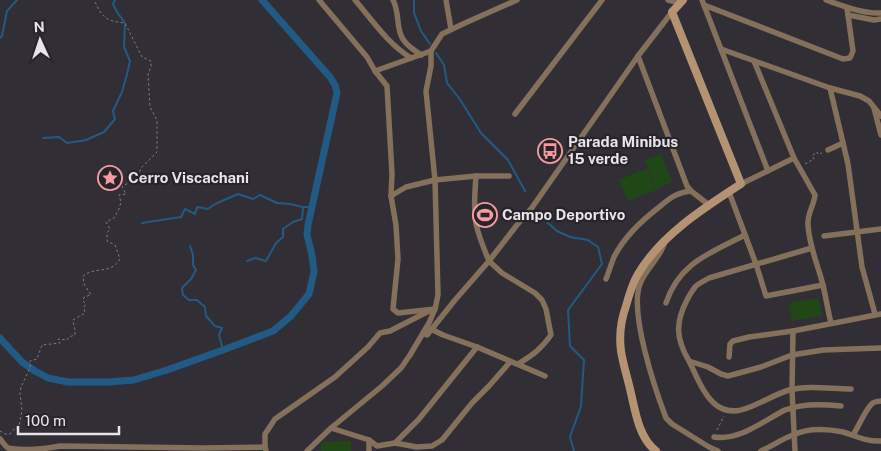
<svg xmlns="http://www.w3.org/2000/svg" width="881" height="451" viewBox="0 0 881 451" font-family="'Public Sans',sans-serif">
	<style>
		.grass { fill: #204816 }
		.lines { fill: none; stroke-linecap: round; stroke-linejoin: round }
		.stream { stroke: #215b85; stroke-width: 2 }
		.canal { stroke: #215b85; stroke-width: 7 }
		.path { stroke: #7f7c82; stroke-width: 1; stroke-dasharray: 2.5 2.5; stroke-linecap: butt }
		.street { stroke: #85705b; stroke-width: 5.5 }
		.secondary { stroke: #b59372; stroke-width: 8 }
		.labels { text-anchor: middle; stroke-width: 4.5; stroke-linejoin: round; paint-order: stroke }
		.poi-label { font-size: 15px; font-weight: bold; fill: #e7e5e9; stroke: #28242b; text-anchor: start }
	</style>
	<rect width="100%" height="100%" fill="#322e35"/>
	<g class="grass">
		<path d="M661,154L672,182L656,189L645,160Z"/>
		<path d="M647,168L656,190L628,201L619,180Z"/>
		<path d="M819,298L822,316L792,321L789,303Z"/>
		<path d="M351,441V451H321V442Z"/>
	</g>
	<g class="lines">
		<g class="stream">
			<path d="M414,0V13L421,31L430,44"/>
			<path d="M0,38L2,36L7,11L17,0"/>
			<path d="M436,53L444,65L447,83L459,98L481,133L508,160L525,191"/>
			<path d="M43,138L59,137L67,143L86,140L104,132L115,119L113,111L122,92L127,74L130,61L124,47L125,23L117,12L113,4L115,0"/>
			<path d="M541,211L547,222L557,231L570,237L588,240L598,247L602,264L568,310L570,346L584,360L581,406L570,437L574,451"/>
			<path d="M142,223L181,217L185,209L195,214L197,207L208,209L215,204L238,194L253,199L260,195L277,203L290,204L303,207H312"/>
			<path d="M190,246L193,255V265L196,270L191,279L182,288L183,295L189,300H197L205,307L206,316L215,326L222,328L219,335L223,350"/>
			<path d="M247,261L255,258L266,261L276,243L283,237V229L293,222L302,219L303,208"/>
		</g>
		<path class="canal" d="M0,338L22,362L35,371L48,378L68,382H108L134,380L167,370L223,350L273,331L291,316L309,294L314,272L312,255L307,235L308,225L337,93L335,85L330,77L262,0"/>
		<g class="path">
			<path d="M805,164L814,159L812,156L817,152L818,154L822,153"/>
			<path d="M717,430L724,416"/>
			<path d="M0,431L5,434H10L13,430L19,427L22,410L20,393L21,387L30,368V361L37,359L42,345L60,343L58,339L67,340L69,337L75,335C76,329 73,325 73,320L85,313L84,307L86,304L83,301L84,297L91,295L84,284L83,276C95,266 111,275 120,259L115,245L107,241V233L110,229L106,222L114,218L119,209L121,202L119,195L126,194L122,187L138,176L141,168L157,152V120L150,107L148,74L151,67V61L142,57L125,23C105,21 103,18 94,0"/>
		</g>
		<g class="street">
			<path d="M319,0L367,57L375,71L387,86L392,174L391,196L396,225L398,259L393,309L398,313L435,309"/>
			<path d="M355,0C372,20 388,44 411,58"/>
			<path d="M393,0C401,15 394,33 408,45C412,49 417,52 421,55"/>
			<path d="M446,0L451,29"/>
			<path d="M668,0L680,3"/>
			<path d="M702,0L768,171"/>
			<path d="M826,0C843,6 863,14 881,13"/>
			<path d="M704,5L843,59L850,58L853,51L847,8"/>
			<path d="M848,15L874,20L881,19"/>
			<path d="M721,49L830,88L860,96L869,101L881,116"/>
			<path d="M638,56L687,186L691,191L709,205"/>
			<path d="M754,61L794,158L815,195C814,206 807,213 808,225C809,246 818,265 823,285C826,298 828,311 831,323"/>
			<path d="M375,71L431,51"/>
			<path d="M830,88L848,164L862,267L875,314"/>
			<path d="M874,108L881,135"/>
			<path d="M515,114L602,0"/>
			<path d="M828,150L843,143"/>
			<path d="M741,184L794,158"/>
			<path d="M729,192L756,264L766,296L823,285"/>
			<path d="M391,196L406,187L435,180L476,176"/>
			<path d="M824,236L881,229"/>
			<path d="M665,241C661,258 646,268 640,284C629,312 655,389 666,418L672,424L709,447L718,451"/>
			<path d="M812,248L709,278C704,281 699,283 695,287C692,291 689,296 687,300C675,323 676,339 689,361L708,367L721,374L728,376L761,367L792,355L823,350L881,348"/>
			<path d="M606,279C609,272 611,264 614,257C624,237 640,222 658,208C669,199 675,193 691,191"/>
			<path d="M666,303C679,263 710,253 745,235"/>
			<path d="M431,329L443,335L477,347L545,376"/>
			<path d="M793,331L792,390L795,451"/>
			<path d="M423,333L427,335L455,300L489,261C484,249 479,237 476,224C473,208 475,192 476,176H509"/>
			<path d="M729,357L730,344L733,341L749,337L793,331L881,314"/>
			<path d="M689,361C702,387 713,423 750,407C763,402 776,394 789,390C809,385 831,389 851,389"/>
			<path d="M518,364C533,355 541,349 551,335L546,309L542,300L535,293L502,273L489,261L524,216L531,209L638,56L672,12"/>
			<path d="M331,428L369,440V451"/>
			<path d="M853,435C858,428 867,406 873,403C873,402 880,401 881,401"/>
			<path d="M714,437C740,441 763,421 785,410C802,403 823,404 841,406"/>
			<path d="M0,439C2,441 5,446 8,448C20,451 47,449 60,446L203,448L265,447L266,451"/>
			<path d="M369,440L377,446L395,443L419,419L477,347"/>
			<path d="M395,443L417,447L432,446L442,440L472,403L489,386L510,362"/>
			<path d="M265,447V434L275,419L335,377L368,347L380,333L390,331L431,310"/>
			<path d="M307,451L331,428L382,386L401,368L410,355L429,323L435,309L438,295L435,180L426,91L431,66V51L442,34L465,23L517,0"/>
			<path d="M761,451C772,446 782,439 793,435C808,428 828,429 843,432C856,436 867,442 881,441"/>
		</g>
		<path class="secondary" d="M656,451C638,437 635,409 630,389C627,376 623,364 621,351C619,336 621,320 626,306C629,295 632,284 638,274C661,235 704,208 741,184L672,12L683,0"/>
	</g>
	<defs>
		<symbol id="bus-ring" viewBox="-11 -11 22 22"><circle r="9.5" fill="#28242b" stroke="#f49aa0" stroke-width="1.5"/><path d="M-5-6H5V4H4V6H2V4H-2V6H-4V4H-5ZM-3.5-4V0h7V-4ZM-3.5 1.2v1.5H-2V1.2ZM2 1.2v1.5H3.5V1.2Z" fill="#f49aa0"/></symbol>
		<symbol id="sight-ring" viewBox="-11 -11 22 22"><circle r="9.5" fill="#28242b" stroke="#f49aa0" stroke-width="1.5"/><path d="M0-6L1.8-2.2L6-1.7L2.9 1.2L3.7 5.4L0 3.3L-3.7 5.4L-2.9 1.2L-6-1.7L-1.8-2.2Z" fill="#f49aa0"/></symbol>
		<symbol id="stadium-ring" viewBox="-11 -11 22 22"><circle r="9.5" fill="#28242b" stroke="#f49aa0" stroke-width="1.5"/><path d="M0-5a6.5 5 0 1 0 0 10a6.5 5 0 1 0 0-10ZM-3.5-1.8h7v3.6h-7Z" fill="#f49aa0"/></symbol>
	</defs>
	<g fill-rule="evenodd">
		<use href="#bus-ring" x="536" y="137" width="28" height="28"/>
		<use href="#sight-ring" x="96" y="164" width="28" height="28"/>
		<use href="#stadium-ring" x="471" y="201" width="28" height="28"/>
	</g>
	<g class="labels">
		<g class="poi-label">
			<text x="568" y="147">Parada Minibus<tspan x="568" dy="17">15 verde</tspan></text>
			<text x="128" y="183">Cerro Viscachani</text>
			<text x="502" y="220">Campo Deportivo</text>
		</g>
	</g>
	<g transform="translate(40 40) rotate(357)" stroke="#28242b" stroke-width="4" paint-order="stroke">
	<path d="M0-4L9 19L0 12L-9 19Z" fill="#e7e5e9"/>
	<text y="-8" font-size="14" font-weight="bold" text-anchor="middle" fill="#e7e5e9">N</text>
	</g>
	<path d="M18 426v8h101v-8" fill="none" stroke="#e7e5e9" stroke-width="2.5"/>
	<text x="25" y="426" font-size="15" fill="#e7e5e9" stroke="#28242b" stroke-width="4" paint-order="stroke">100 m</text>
</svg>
